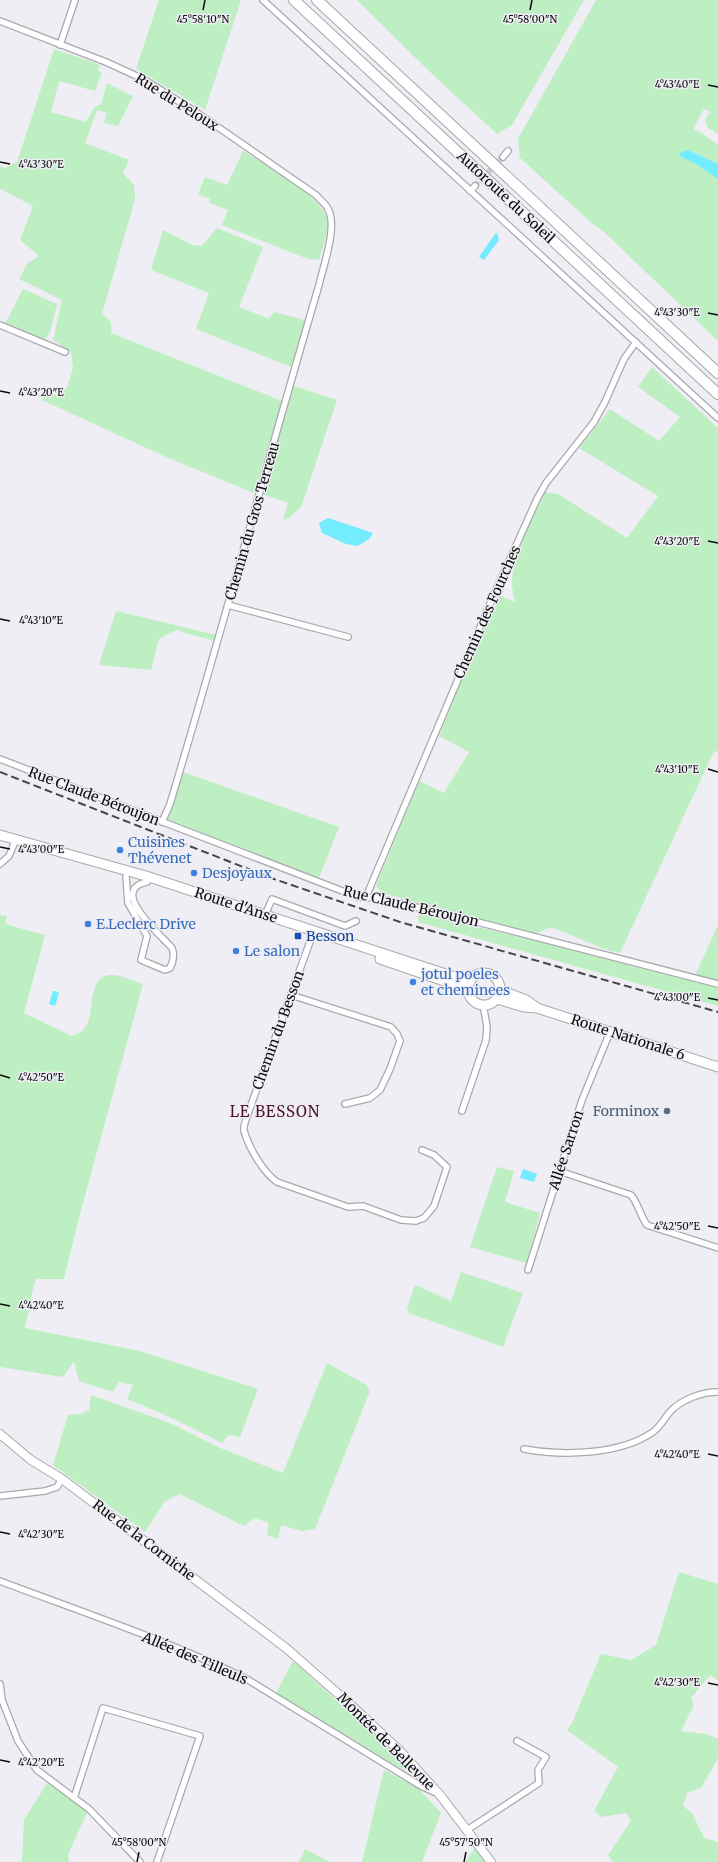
<svg xmlns="http://www.w3.org/2000/svg" width="718" height="1862" viewBox="0 0 718 1862" font-family="Merriweather,serif">
	<style>
		.green { fill: #beefc2 }
		.water { fill: #72ecfe }
		.lines { fill: none; stroke-linecap: round; stroke-linejoin: round }
		.minor-tunnel { stroke: #ccccd2; stroke-width: 5.5; stroke-dasharray: 5.5 3; stroke-linecap: butt }
		.minor-casing { stroke: #a8a8ae; stroke-width: 8 }
		.secondary-casing { stroke: #a8a8ae; stroke-width: 10 }
		.primary-casing { stroke: #a8a8ae; stroke-width: 11 }
		.motorway-casing { stroke: #a8a8ae; stroke-width: 12 }
		.minor { stroke: #fff; stroke-width: 5.5 }
		.secondary { stroke: #fff; stroke-width: 8 }
		.primary { stroke: #fff; stroke-width: 9 }
		.motorway { stroke: #fff; stroke-width: 10 }
		.rail { stroke: #464649; stroke-width: 2; stroke-dasharray: 8 4; stroke-linecap: butt }
		.ticks { fill: none; stroke: #0c0c0e; stroke-width: 1.5 }
		.shop-dot { fill: #3f7fe0; stroke: #eeeef4; stroke-width: 1.5 }
		.transit-dot { fill: #1a4fb4; stroke: #eeeef4; stroke-width: 1.5 }
		.service-dot { fill: #5c6f8a; stroke: #eeeef4; stroke-width: 1.5 }
		.labels { text-anchor: middle; stroke-width: 3; stroke-linejoin: round; paint-order: stroke }
		.street-label { font-size: 14px; fill: #0c0c0e; stroke: #eeeef4 }
		.shop-label { font-size: 14px; fill: #366cbe; stroke: #eeeef4; text-anchor: start }
		.transit-label { font-size: 14px; fill: #164399; stroke: #eeeef4; text-anchor: start }
		.service-label { font-size: 14px; fill: #4e5e75; stroke: #eeeef4; text-anchor: end }
		.neighbourhood-label { font-size: 15px; letter-spacing: 1px; fill: #52102c; stroke: #eeeef4 }
		.ticks-label { font-size: 10px; text-anchor: middle; fill: #0c0c0e; stroke: #eeeef4; stroke-width: 3; stroke-linejoin: round; paint-order: stroke }
	</style>
	<rect width="100%" height="100%" fill="#eeeef4"/>
	<g class="green">
		<path d="M159,0H241L205,110L136,69Z"/>
		<path d="M357,0H584L512,125L497,134L434,76Z"/>
		<path d="M596,0H718V134L707,127L705,120L710,112L704,109L693,130L700,132L718,145V164L688,150L679,156L696,164L718,179V341L603,231L594,225L520,158L518,139Z"/>
		<path d="M54,49L100,65L98,71L102,73L95,91L59,81L51,112L86,122L95,107L101,104L107,83L133,96L118,126L104,123L107,113L97,110L85,143L129,160L123,173L134,185L135,199L102,314C110,320 113,323 111,333L282,401L254,493L166,457L42,400L46,392L55,395L58,388L66,390L73,368L71,352L53,340L62,300L19,279L27,264L39,256L20,240L33,206L0,189V166L5,168L17,162Z"/>
		<path d="M243,151C262,162 322,197 327,218C330,231 322,248 319,260L308,259L222,225L228,210L209,203L210,199L198,194L205,177L227,185Z"/>
		<path d="M217,228L263,247L239,307L269,319L274,312L305,320L291,367L196,329L209,293L151,270L163,230L193,245L202,246Z"/>
		<path d="M23,289L57,304L50,332L44,341L5,324Z"/>
		<path d="M652,367L718,428V752L714,751L620,953L604,949L554,928H549L535,934L382,893L376,886L419,781L444,793L469,752L439,736L464,674L500,596L515,602C514,595 511,587 512,580C514,553 533,516 545,492L558,494L627,538L658,496L579,448L610,409L659,441L680,417L638,387Z"/>
		<path d="M294,386L337,400L301,507L289,518L283,520L288,503L262,494Z"/>
		<path d="M116,611L216,635L214,641L176,630L159,639L151,670L99,665Z"/>
		<path d="M183,772L339,827L319,878L167,819Z"/>
		<path d="M419,913L625,962L718,987V1006L418,922Z"/>
		<path d="M0,915L7,916L5,924L45,935L24,1013L72,1036C75,1034 81,1033 83,1030C97,1018 85,976 110,975C120,974 133,981 143,984L80,1214L64,1279H37L34,1284L25,1328L140,1351L258,1389L240,1437L228,1435L222,1443L163,1414L127,1399L133,1385L119,1382L113,1392L79,1381L74,1361L63,1377L0,1367Z"/>
		<path d="M718,925V981L695,975Z"/>
		<path d="M497,1167L514,1171L505,1202L540,1213L527,1263L470,1247Z"/>
		<path d="M461,1272L523,1293L503,1347L409,1313L407,1308L415,1285L451,1301Z"/>
		<path d="M327,1363L365,1384L370,1391L315,1529L302,1531L281,1525L278,1539L267,1535L269,1523L255,1518L244,1526L180,1494L165,1501L145,1532L53,1465L68,1415L81,1414L89,1410L91,1395L170,1423L218,1447L283,1473Z"/>
		<path d="M679,1572L718,1584V1681L710,1675L691,1698L694,1705L681,1731L706,1734L718,1739V1758L701,1788L687,1793L683,1806L692,1813L704,1838L718,1842V1862H613L608,1855L631,1821L626,1813L601,1817L594,1811L618,1767L567,1730L572,1723L601,1654L631,1660L656,1645Z"/>
		<path d="M293,1661L406,1764L405,1771L276,1693Z"/>
		<path d="M384,1770L419,1789L441,1813L422,1862H362Z"/>
		<path d="M49,1780L89,1809L68,1854L69,1862H22L24,1820Z"/>
		<path d="M475,1848L486,1862H465Z"/>
		<path d="M305,1849L329,1862H299Z"/>
	</g>
	<g class="water">
		<path d="M688,150L718,164V179L696,164L679,156L680,153Z"/>
		<path d="M497,233L499,240L484,260L479,257L495,234Z"/>
		<path d="M328,518L373,533L369,539L358,546L346,544L322,533L319,523Z"/>
		<path d="M53,991H56L59,993L55,1006L49,1004Z"/>
		<path d="M523,1169L537,1174L534,1182L520,1178Z"/>
	</g>
	<g class="lines">
		<path class="minor-tunnel" d="M475,186L503,157"/>
		<defs>
			<g id="minor">
				<path d="M263,0L718,418"/>
				<path d="M0,21L106,62L143,79L199,114L316,195C320,200 326,204 328,209C338,226 323,267 319,285C268,458 222,631 170,804L162,822"/>
				<path d="M60,45L75,0"/>
				<path d="M503,157L508,151"/>
				<path d="M470,191L475,186"/>
				<path d="M0,325L65,352"/>
				<path d="M228,605L348,637"/>
				<path d="M0,759L358,897L377,898L454,916L718,984"/>
				<path d="M0,864L9,856L14,844"/>
				<path d="M126,877L128,903L147,936L141,960L165,970L170,968C173,962 175,955 172,948C162,936 107,890 147,882"/>
				<path d="M366,897L492,599L537,499L546,483L594,422L605,402L624,359L636,342"/>
				<path d="M265,915L272,899L345,926L356,921"/>
				<path d="M312,936L246,1119C245,1123 243,1128 244,1131C249,1148 263,1172 277,1182L348,1207L363,1206L401,1220L416,1221L424,1218L434,1206L447,1167L434,1155L422,1150"/>
				<path d="M291,995L391,1027L397,1034L400,1041L390,1069L380,1090L370,1098L345,1104"/>
				<path d="M462,1111L486,1040L487,1027L483,1004"/>
				<path d="M559,1171L631,1195C638,1203 640,1215 647,1225L718,1248"/>
				<path d="M528,1270L582,1100L610,1032"/>
				<path d="M524,1449C563,1456 620,1455 653,1432C660,1427 664,1419 669,1413C680,1400 701,1392 718,1392"/>
				<path d="M0,1496L45,1491L57,1487L62,1479"/>
				<path d="M0,1581C82,1612 166,1640 245,1678L421,1786L439,1794"/>
				<path d="M0,1684L2,1700L18,1741L37,1770L89,1809L140,1862"/>
				<path d="M74,1798L103,1708L200,1736L157,1862"/>
				<path d="M467,1830L539,1783L538,1770L546,1757L517,1741"/>
			</g>
			<path id="secondary" d="M0,1434L31,1460L62,1479L286,1648L352,1706L400,1751L440,1795L491,1862"/>
			<g id="primary">
				<path d="M0,835L146,876L470,982"/>
				<path d="M380,959L456,985L469,991"/>
				<circle cx="484" cy="989" r="16"/>
				<path d="M500,990L526,1000L536,1007"/>
				<path d="M497,999L524,1007L537,1008L718,1067"/>
			</g>
			<g id="motorway">
				<path d="M294,0L718,394"/>
				<path d="M317,0L718,373"/>
			</g>
		</defs>
		<use href="#minor" class="minor-casing"/>
		<use href="#secondary" class="secondary-casing"/>
		<use href="#primary" class="primary-casing"/>
		<use href="#motorway" class="motorway-casing"/>
		<use href="#minor" class="minor"/>
		<use href="#secondary" class="secondary"/>
		<use href="#primary" class="primary"/>
		<use href="#motorway" class="motorway"/>
		<path class="rail" d="M0,772L274,879L400,922L718,1012"/>
	</g>
	<path class="ticks" d="M203,10L205,0M530,10L532,0M708,85L718,87M0,162L10,164M708,313L718,315M0,391L10,393M708,541L718,543M0,619L10,621M708,769L718,772M0,847L10,849M708,998L718,1000M0,1075L10,1078M708,1226L718,1228M0,1304L10,1306M708,1454L718,1456M0,1532L10,1534M708,1683L718,1685M0,1760L10,1762M137,1862L139,1852M464,1862L466,1852"/>
	<g class="shop-dot">
		<circle cx="120" cy="850" r="4"/>
		<circle cx="194" cy="873" r="4"/>
		<circle cx="88" cy="924" r="4"/>
		<circle cx="236" cy="951" r="4"/>
		<circle cx="413" cy="982" r="4"/>
	</g>
	<rect class="transit-dot" x="294" y="932" width="8" height="8" rx="2"/>
	<circle class="service-dot" cx="667" cy="1111" r="4"/>
	<g class="labels">
		<g class="street-label">
			<text transform="translate(177 102) rotate(32)" y="5">Rue du Peloux</text>
			<text transform="translate(506 197) rotate(43)" y="5">Autoroute du Soleil</text>
			<text transform="translate(252 521) rotate(-74)" y="5">Chemin du Gros Terreau</text>
			<text transform="translate(487 612) rotate(-66)" y="5">Chemin des Fourches</text>
			<text transform="translate(94 796) rotate(21)" y="5">Rue Claude Béroujon</text>
			<text transform="translate(236 905) rotate(18)" y="5">Route d'Anse</text>
			<text transform="translate(411 906) rotate(13)" y="5">Rue Claude Béroujon</text>
			<text transform="translate(278 1030) rotate(-70)" y="5">Chemin du Besson</text>
			<text transform="translate(628 1037) rotate(18)" y="5">Route Nationale 6</text>
			<text transform="translate(566 1150) rotate(-72)" y="5">Allée Sarron</text>
			<text transform="translate(144 1540) rotate(37)" y="5">Rue de la Corniche</text>
			<text transform="translate(195 1658) rotate(23)" y="5">Allée des Tilleuls</text>
			<text transform="translate(386 1741) rotate(45)" y="5">Montée de Bellevue</text>
		</g>
		<g class="shop-label">
			<text x="128" y="847">Cuisines<tspan x="128" dy="16">Thévenet</tspan></text>
			<text x="202" y="878">Desjoyaux</text>
			<text x="96" y="929">E.Leclerc Drive</text>
			<text x="244" y="956">Le salon</text>
			<text x="421" y="979">jotul poeles<tspan x="421" dy="16">et cheminees</tspan></text>
		</g>
		<g class="transit-label">
			<text x="306" y="941">Besson</text>
		</g>
		<g class="service-label">
			<text x="659" y="1116">Forminox</text>
		</g>
		<g class="neighbourhood-label">
			<text x="275" y="1117">LE BESSON</text>
		</g>
	</g>
	<g class="ticks-label">
		<text x="203" y="23">45°58'10"N</text>
		<text x="530" y="23">45°58'00"N</text>
		<text x="677" y="88">4°43'40"E</text>
		<text x="41" y="168">4°43'30"E</text>
		<text x="677" y="316">4°43'30"E</text>
		<text x="41" y="396">4°43'20"E</text>
		<text x="677" y="545">4°43'20"E</text>
		<text x="41" y="624">4°43'10"E</text>
		<text x="677" y="773">4°43'10"E</text>
		<text x="41" y="853">4°43'00"E</text>
		<text x="677" y="1001">4°43'00"E</text>
		<text x="41" y="1081">4°42'50"E</text>
		<text x="677" y="1230">4°42'50"E</text>
		<text x="41" y="1309">4°42'40"E</text>
		<text x="677" y="1458">4°42'40"E</text>
		<text x="41" y="1538">4°42'30"E</text>
		<text x="677" y="1686">4°42'30"E</text>
		<text x="41" y="1766">4°42'20"E</text>
		<text x="139" y="1846">45°58'00"N</text>
		<text x="466" y="1846">45°57'50"N</text>
	</g>
</svg>
